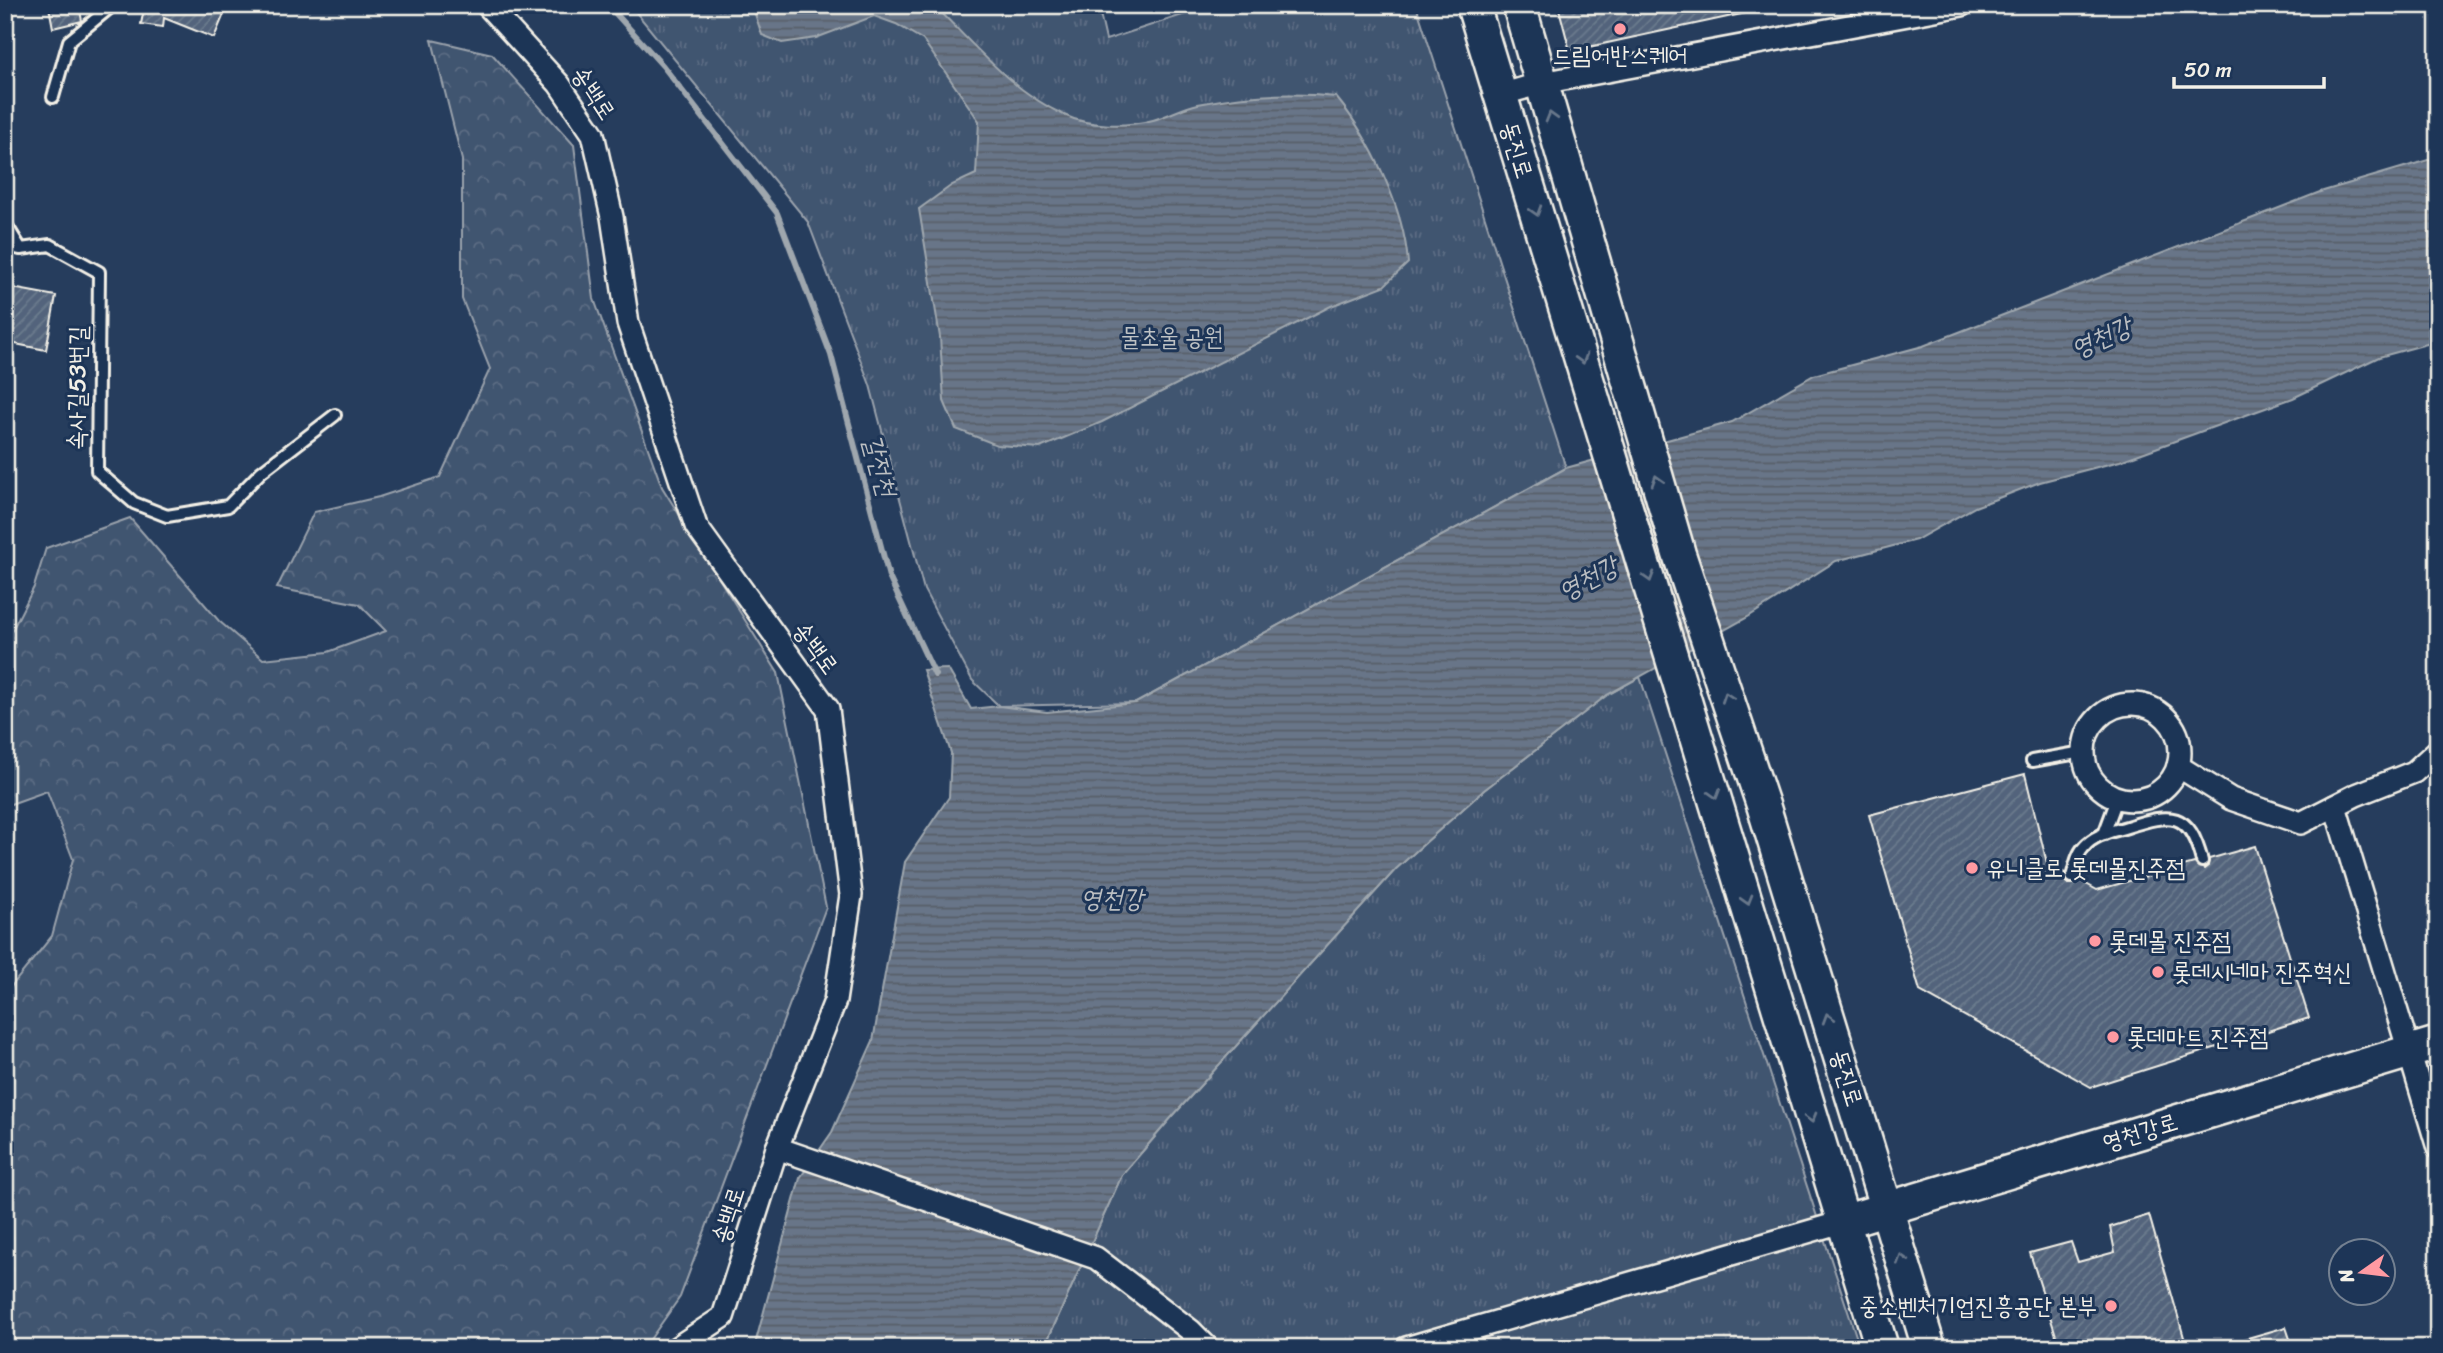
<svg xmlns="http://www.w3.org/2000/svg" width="2443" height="1353" viewBox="0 0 2443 1353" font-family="Sriracha,'Poor Story',sans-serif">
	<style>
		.forest { fill: url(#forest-crowns); stroke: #9aa2ac; stroke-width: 2 }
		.park { fill: url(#park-tufts); stroke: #9aa2ac; stroke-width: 2 }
		.water { fill: url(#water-rules); stroke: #9fa7ae; stroke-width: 2 }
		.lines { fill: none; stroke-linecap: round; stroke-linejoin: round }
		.stream { stroke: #9fa7ae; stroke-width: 6 }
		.building { fill: url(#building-hatch); stroke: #f4f1e8; stroke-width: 2 }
		.lane-casing { stroke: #f4f1e8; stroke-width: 16 }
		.street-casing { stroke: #f4f1e8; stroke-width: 26 }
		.secondary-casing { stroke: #f4f1e8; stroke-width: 37 }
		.lane { stroke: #1d3557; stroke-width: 10 }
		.street { stroke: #1d3557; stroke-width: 21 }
		.secondary { stroke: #1d3557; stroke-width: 32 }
		.oneway { stroke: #68778a }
		.poi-dot { fill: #ff9aa2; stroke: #1d3557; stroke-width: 2.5 }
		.labels { text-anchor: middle; stroke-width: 6; stroke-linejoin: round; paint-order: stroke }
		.poi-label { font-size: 24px; fill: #f4f1e8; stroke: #1d3557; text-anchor: start }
		.street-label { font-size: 24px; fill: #f4f1e8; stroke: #1d3557 }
		.park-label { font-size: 24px; fill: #bec2c4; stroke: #1d3557 }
		.water-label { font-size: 26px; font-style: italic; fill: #bcbfc2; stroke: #1d3557 }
	</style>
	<defs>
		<pattern id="forest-crowns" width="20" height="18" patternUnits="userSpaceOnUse" patternTransform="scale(1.75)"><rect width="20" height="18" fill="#40546f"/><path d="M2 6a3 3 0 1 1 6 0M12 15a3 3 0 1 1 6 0" fill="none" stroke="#5c6d84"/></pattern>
		<pattern id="park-tufts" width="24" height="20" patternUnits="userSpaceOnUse" patternTransform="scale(1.75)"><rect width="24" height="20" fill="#40546f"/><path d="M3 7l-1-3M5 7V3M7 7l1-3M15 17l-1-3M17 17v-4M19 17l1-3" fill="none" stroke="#5c6d84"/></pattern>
		<pattern id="water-rules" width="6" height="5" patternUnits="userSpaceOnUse" patternTransform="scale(1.75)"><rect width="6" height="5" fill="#677588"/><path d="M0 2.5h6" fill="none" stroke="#585e67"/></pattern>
		<pattern id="building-hatch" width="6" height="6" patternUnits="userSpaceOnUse" patternTransform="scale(1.75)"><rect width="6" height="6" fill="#52647b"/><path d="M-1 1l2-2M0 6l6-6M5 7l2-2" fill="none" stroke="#6c7b8e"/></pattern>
	</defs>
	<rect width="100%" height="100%" fill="#263d5d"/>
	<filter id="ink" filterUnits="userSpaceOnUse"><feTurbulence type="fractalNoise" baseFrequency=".0143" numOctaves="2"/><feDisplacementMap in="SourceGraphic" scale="14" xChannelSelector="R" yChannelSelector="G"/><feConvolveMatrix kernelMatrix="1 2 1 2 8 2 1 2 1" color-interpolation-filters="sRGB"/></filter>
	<g filter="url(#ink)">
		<path class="forest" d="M432,40L492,54L574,145L594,299L662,487L778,673L826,907L680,1297L644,1348H43L5,1345V994L52,936L73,859L47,791L5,806V644L34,587L46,548L130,518L219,621L263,659L328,652L386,631L359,604L277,588L314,512L379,497L440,477L490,369L462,299V160Z"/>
		<g class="park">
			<path d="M630,5H1098L1106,40L1213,5H1416L1566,468L1136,703L999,706L972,680L924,590L870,385L808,222Z"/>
			<path d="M1640,677L1860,1348H1044L1122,1175L1171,1118L1396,869L1484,790L1607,695Z"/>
		</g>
		<g class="water">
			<path d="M752,5H934C973,44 1013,92 1064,115C1089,127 1127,127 1153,120C1168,116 1183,107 1198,104C1244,95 1290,92 1336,97C1371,139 1404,209 1408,263L1384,286L1331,306L1102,422L1040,448L997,445L956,429L944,401L940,337L919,209L952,185L976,174L979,121L923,40L896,24L874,16L816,38L782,43L762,35Z"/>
			<path d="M2438,157V341L2379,357L2293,398L2120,461L2040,482L1975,507L1916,540L1836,561L1748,617L1607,695L1484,790L1396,869L1171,1118L1122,1175L1044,1348H754L800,1178L832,1132L873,1041L905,862L949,797L951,753L923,670L948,669L971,709L999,706L1047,712L1136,703L1566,468L1732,422L1814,375L1923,346L2320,192Z"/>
		</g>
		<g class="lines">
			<path class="stream" d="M608,5L663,66L777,213L831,355L889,577L935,675"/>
		</g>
		<g class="building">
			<path d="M60,5H79L82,21L53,28L49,7Z"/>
			<path d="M135,5H203L224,14L214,38L164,18L163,27L141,24L144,9Z"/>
			<path d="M1558,5H1750L1751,12L1570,51Z"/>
			<path d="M7,287L56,296L46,350L5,342Z"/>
			<path d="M2025,774L2047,863L2065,873V880L2069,884L2079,880L2097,890L2194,863L2204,869L2208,866L2209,859L2255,846L2309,1018L2091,1087L1920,991L1869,815Z"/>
			<path d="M2149,1215L2187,1348H2060L2030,1253L2071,1242L2078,1262L2115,1252L2110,1227Z"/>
			<path d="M2286,1327L2293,1348H2231L2230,1343Z"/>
		</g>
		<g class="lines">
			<defs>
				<g id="lane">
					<path d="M53,97L69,41L113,5"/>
					<path d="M5,223L21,249"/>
					<path d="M5,246L21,249L50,245L99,272L97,471L134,503L167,516L228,506L261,472L335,415"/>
					<path d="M2032,761L2083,752"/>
					<path d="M2104,834L2117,799"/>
					<path d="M2072,877C2075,867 2077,854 2084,847C2095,834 2111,832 2127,827C2171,813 2189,810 2202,861"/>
				</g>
				<g id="street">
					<path d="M487,5L559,84L593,134L612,217L628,323L696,526L828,709L851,895L835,1001L777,1148L723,1317L676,1348"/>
					<path d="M1500,95L1542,83L1962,5"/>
					<circle cx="2132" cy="752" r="48"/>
					<path d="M2178,766L2231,799L2301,823L2356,795L2414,772L2438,750"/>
					<path d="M2335,806L2438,1148"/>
					<path d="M777,1148L1096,1258L1190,1330L1208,1348"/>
					<path d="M1406,1348L1842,1222"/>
				</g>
				<g id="secondary">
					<path d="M1473,5L1882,1348"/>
					<path d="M1519,5L1679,554L1764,808L1929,1348"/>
					<path d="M1842,1222L2438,1043"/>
				</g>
			</defs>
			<use href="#lane" class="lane-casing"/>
			<use href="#street" class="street-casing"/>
			<use href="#secondary" class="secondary-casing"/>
			<use href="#lane" class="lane"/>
			<use href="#street" class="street"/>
			<use href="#secondary" class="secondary"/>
		</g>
		<defs><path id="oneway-chevron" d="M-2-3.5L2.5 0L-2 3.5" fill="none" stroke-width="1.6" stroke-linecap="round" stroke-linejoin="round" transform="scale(1.75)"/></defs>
		<g class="oneway">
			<use href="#oneway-chevron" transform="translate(1551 117) rotate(-106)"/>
			<use href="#oneway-chevron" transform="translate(1536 211) rotate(73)"/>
			<use href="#oneway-chevron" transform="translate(1582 359) rotate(73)"/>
			<use href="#oneway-chevron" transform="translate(1657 480) rotate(-107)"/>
			<use href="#oneway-chevron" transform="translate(1649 577) rotate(73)"/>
			<use href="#oneway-chevron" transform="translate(1727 697) rotate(-109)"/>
			<use href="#oneway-chevron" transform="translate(1715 794) rotate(73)"/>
			<use href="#oneway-chevron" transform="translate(1747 900) rotate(74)"/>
			<use href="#oneway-chevron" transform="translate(1828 1018) rotate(-107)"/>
			<use href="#oneway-chevron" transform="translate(1811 1118) rotate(74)"/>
			<use href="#oneway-chevron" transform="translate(1902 1259) rotate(-107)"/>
		</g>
	</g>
	<g class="poi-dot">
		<circle cx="1620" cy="29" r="7"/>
		<circle cx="1972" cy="868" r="7"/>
		<circle cx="2095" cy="941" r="7"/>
		<circle cx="2158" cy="972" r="7"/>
		<circle cx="2113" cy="1037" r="7"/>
		<circle cx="2111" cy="1306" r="7"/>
	</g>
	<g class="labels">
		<g class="poi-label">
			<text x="1620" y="63" text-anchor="middle">드림어반스퀘어</text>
			<text x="1986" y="876">유니클로 롯데몰진주점</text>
			<text x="2109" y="949">롯데몰 진주점</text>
			<text x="2172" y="980">롯데시네마 진주혁신</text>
			<text x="2127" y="1045">롯데마트 진주점</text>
			<text x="2097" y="1314" text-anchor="end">중소벤처기업진흥공단 본부</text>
		</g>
		<g class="street-label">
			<text transform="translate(594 93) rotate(57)" y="8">송백로</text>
			<text transform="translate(1517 150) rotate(73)" y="8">동진로</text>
			<text transform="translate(77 388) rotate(-89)" y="8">속사길53번길</text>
			<text transform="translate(816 648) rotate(54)" y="8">송백로</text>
			<text transform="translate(1847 1078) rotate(73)" y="8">동진로</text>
			<text transform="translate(2140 1132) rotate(-17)" y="8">영천강로</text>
			<text transform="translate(728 1215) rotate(-72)" y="8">송백로</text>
		</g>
		<g class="park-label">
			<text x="1172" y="345">물초울 공원</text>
		</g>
		<g class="water-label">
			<text transform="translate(2101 337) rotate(-24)" y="9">영천강</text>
			<text transform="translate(880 465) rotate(75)" y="9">갈전천</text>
			<text transform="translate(1588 578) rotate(-28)" y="9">영천강</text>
			<text x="1112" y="907">영천강</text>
		</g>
	</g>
	<rect width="2443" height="1353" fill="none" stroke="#1d3557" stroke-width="28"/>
	<rect x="14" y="14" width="2415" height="1325" fill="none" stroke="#f4f1e8" stroke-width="2.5" filter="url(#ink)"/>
	<g transform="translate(2362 1272) rotate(256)"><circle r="33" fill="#1d3557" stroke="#738091" stroke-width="2"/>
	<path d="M0-5L12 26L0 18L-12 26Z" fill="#ff9aa2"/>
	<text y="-10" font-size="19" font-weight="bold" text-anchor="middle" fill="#f4f1e8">N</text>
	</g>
	<path d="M2174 77v10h150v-10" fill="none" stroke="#f4f1e8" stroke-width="3.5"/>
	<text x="2184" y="77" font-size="21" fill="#f4f1e8" stroke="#1d3557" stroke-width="5" paint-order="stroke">50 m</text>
</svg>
